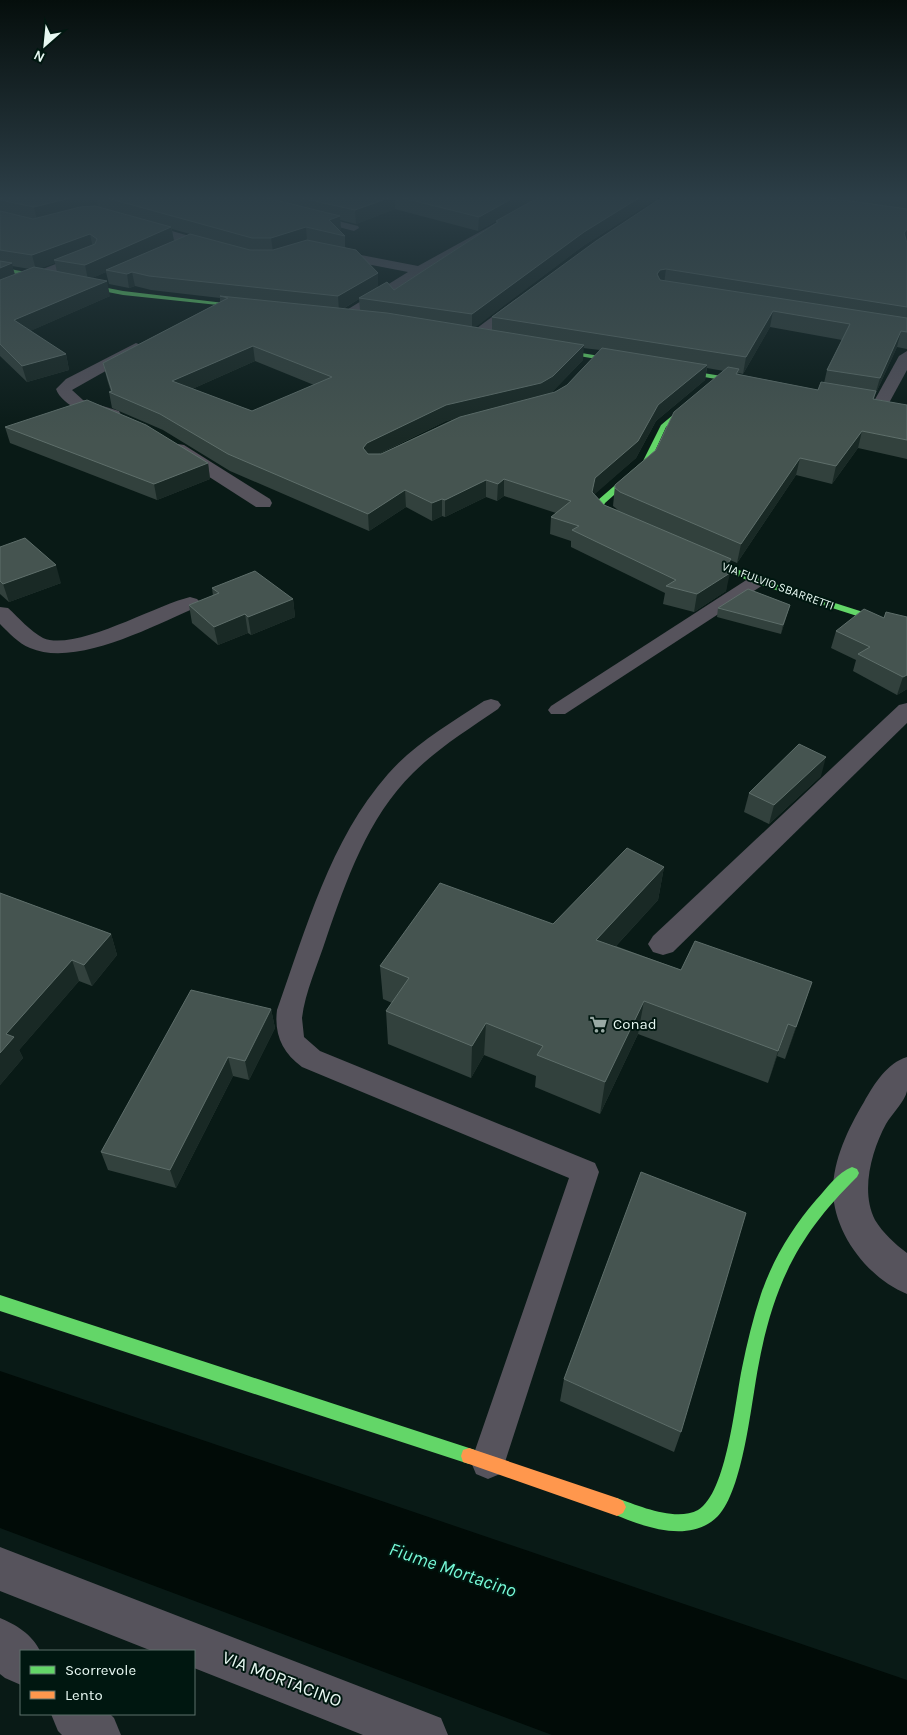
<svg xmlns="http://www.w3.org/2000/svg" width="907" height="1735" viewBox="0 0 907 1735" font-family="Karla,sans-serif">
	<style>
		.water { fill: #010b07 }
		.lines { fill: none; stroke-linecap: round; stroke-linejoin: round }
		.lane { fill: #56535c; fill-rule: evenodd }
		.street { fill: #56535c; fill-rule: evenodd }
		.fast { fill: #63d668; fill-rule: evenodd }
		.slow { fill: #ff974d; fill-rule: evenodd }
		.wall { fill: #32413d; fill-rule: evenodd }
		.shaded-wall { fill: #192925 }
		.building { fill: #455450; stroke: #5e6e6a; fill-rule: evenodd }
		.labels { text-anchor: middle; stroke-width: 4; stroke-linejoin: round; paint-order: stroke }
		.far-street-label { font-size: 12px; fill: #e7f8f2; stroke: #001710 }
		.poi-label { font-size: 15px; fill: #e7f8f2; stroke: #001710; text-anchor: start }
		.near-street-label { font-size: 18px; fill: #e7f8f2; stroke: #001710 }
		.near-water-label { font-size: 19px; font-style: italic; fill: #76fad8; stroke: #001710 }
	</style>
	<rect width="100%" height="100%" fill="#091a16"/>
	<path class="water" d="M0,1371L907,1680V1735H552L0,1528Z"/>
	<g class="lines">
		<g class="lane">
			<path d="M311,214L358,226L359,228L354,231L308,219V215Z"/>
			<path d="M757,576L763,577L765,581L763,585L565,714H551L548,710L551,706L751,577Z"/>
			<path d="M491,699L498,701L501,705L498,709C469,729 438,748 413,773C368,817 346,881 326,939C318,964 305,992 302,1018L304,1037L320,1051L595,1163L599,1172L505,1462L500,1474L488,1479L476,1474L471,1462L569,1178L302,1067C282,1052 274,1034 277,1010C306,929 330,840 388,774C414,744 451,723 484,701Z"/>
		</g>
		<g class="street">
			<path d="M545,196H560L425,273L349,319H339L337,316L408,272L325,256L324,253L325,250L330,249L418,266Z"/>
			<path d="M137,221L221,245L222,248L216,252L133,228L131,225Z"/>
			<path d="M91,250L97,254L96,257L0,295V286Z"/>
			<path d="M521,298L528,302L526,305L479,340H469L467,337L469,334L516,299Z"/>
			<path d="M136,343L141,345L144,348L141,351L72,390L83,400L119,411L121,415L119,419C101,423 62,407 56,389L66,379Z"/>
			<path d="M907,351V370L889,403L887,406H875L873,403L899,356Z"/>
			<path d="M178,444L184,445L270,499L272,503L270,507H256L172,453L169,449L172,445Z"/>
			<path d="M190,597L197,599L201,603L197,607C155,625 76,668 30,648C18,643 9,633 0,624V607L8,608C19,618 30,631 43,638C75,652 156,605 190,597Z"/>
			<path d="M907,703V723L673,952L663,955L653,952L648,944L653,936L899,705Z"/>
			<path d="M907,1057C907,1067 907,1081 907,1091C905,1101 892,1114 886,1124C872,1150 860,1191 875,1220C883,1233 895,1244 907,1253V1294C868,1278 834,1234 833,1191C833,1160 848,1129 864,1102C874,1084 887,1063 907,1057Z"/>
			<path d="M0,1547L441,1718L448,1735H363L194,1668V1651H152L0,1591Z"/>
			<path d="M0,1618C15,1624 33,1635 40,1651H21V1685L5,1678L0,1674Z"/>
			<path d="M51,1714H110L114,1718L121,1735H62L58,1731Z"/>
		</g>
		<g class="fast">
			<path d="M0,267L123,291L259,307L256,309L123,295L0,271Z"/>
			<path d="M545,347L752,381L755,383L752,385L543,350V348Z"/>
			<path d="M698,394L703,395L666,427L649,464L605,503L604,505L610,512L628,521V525C615,526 603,515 596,505L598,500L643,461L661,425Z"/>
			<path d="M691,552H697L760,579L907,626V632L754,583L691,556Z"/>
			<path d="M852,1167L857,1169L859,1173L857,1177C797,1236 773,1286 758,1368C751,1405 743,1490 718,1516C690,1545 641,1526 611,1513L608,1507L611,1501L617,1498C639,1506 676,1522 698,1510C727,1493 735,1401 742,1368C747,1343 753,1318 761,1294C773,1259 792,1228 816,1200C826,1189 838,1172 852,1167Z"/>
			<path d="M0,1295L469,1448L475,1450L477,1456L475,1462L469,1464L0,1311Z"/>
		</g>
		<path class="slow" d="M469,1448L617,1498L623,1501L626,1507L623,1513L617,1516L469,1464L463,1462L461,1456L463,1450Z"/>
	</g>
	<g class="wall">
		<path d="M0,196H661L583,246L475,327L492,330V317L664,196H907V238L906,240L907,243V349L897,347L875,395L874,399L907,405V459L858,448L832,484L796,475L737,563L730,560L728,572L726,591L694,612L663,604L665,593L571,547V541L550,534L551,517L556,513L504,496L497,501L486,497L445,517L442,516L432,521L406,507L369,531L230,471L163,430L112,408L109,392H111L107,379L103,363L220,302V298L151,290L135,286L129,288L109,284L106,272L92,278L110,296L30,331L66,354L69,370L27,382L0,356ZM523,206L496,221V223L394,290L378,287V273L345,247V236L339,230H341L340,220L356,224L395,209L478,231ZM172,229L190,234L174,241ZM55,263L57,272L40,268ZM12,266L30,269L15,274ZM359,299L360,310L343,309ZM770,327L842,340L827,370L824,383L818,390L738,374L739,373L743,374ZM583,348L600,350L567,385L555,392L548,394L552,392L583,360ZM255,361L314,385L252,411L192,389ZM707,368L724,371L656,450L615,485L613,506L618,510L604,505L594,494L636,458L656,421L705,380ZM454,419L381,454H379L446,421Z"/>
		<path d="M5,427L208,463L210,479L157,500L10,443Z"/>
		<path d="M0,547L61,583L9,602L0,594Z"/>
		<path d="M212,588L293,599L295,617L251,635L248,633L218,645L192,623L189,605L213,596Z"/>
		<path d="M790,605L781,634L717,617L718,608Z"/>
		<path d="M884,618L907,689L897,695L853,671L856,660L831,648L836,631Z"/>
		<path d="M821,776L769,824L744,812L749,793Z"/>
		<path d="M664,867L658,900L616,946L681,970L812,982L785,1059L777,1056L768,1083L638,1034L600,1114L535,1087L536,1076L484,1055L471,1078L388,1044L386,1011L392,1003L383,999L380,966L553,924Z"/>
		<path d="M0,893L111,934L117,955L92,986L79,981L19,1050L23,1058L0,1085Z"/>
		<path d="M271,1009L275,1028L249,1080L233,1076L176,1188L108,1170L101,1152Z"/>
		<path d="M564,1379L681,1432L674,1452L560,1401Z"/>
	</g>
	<g class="shaded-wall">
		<path d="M78,196H96L98,208L37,221L34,207Z"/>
		<path d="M395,196V209L356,224L355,210Z"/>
		<path d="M517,196H541L478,231L479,217Z"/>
		<path d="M642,196H661L583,246L472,330V314L584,232Z"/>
		<path d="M340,216L341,230L332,233L329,220Z"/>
		<path d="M171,227L174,241L106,270V272L88,280L85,265Z"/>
		<path d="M306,227L307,241L273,252L271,238Z"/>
		<path d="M907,229V238L901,248L904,233Z"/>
		<path d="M90,234L93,248L54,260L55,263L36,270L32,255Z"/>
		<path d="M12,263L15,278L0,284V268Z"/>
		<path d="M666,269L664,284L659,285L657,274L660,270Z"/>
		<path d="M132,272L135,286L129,288L127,274Z"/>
		<path d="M378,273V287L359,298V299L339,311L338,296Z"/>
		<path d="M107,281L110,296L19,336L14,320Z"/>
		<path d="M773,311L770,327L743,374L746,357Z"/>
		<path d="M901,331L897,347L875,395L880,378Z"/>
		<path d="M584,345L583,360L552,392L540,398L446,421L368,459L363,448L367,443L446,405Z"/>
		<path d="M253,346L255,361L174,397L172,381Z"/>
		<path d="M66,354L69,370L27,382L22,366Z"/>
		<path d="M707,365L705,380L656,421L636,458L594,495L592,492L595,478L658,405Z"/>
		<path d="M862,431L858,448L832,484L836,466Z"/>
		<path d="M800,458L796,475L737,563L741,544Z"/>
		<path d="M208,463L210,479L157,500L154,484Z"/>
		<path d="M504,479V496L497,501L498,484Z"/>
		<path d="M486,480V497L445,517V500Z"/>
		<path d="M405,490L406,507L369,531L368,514Z"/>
		<path d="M442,499V516L432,521V503Z"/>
		<path d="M731,559L728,574L730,573L726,591L694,612L697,594L723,570Z"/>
		<path d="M56,565L61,583L9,602L3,584Z"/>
		<path d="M293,599L295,617L251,635L248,617Z"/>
		<path d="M790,605L787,614L781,634L783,625Z"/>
		<path d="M245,614L248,633L218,645L214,627Z"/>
		<path d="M907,675V689L897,695L903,677Z"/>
		<path d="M826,757L821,776L769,824L774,805Z"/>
		<path d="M664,867L658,900L592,972L596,940Z"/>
		<path d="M111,934L117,955L92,986L84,965Z"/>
		<path d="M72,960L79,981L19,1050L23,1058L0,1085V1053L6,1034Z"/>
		<path d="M812,982L801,1015L785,1059L796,1027Z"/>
		<path d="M644,1001L638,1034L600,1114L605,1082Z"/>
		<path d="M271,1009L275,1028L249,1080L245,1061Z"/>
		<path d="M486,1023L484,1055L471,1078L472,1046Z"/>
		<path d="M788,1024L777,1056L768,1083L778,1051Z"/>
		<path d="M228,1057L233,1076L176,1188L170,1170Z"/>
	</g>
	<g class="building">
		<path d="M0,196H78L34,207L0,200Z"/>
		<path d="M100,196H259L340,216L329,220L345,236L306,227L271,238H252Z"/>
		<path d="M292,196H394L355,210Z"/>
		<path d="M395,196H517L479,217Z"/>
		<path d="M541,196H642L584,232L472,314L359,298L387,282L394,290L498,222L496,221Z"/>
		<path d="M664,196H815L907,209V229L904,233L907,243V307L666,269L660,270L657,274L660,280L907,318V332L901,331L880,378L827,370L850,324L773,311L746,357L492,317L596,241Z"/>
		<path d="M95,206L171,227L85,265L54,260L95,244L97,239L90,234L32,255L0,250V211L33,219L80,207Z"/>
		<path d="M190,234L250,250H273L307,240L356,250L378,273L338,296L149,276L132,272L127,274L106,270Z"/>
		<path d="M0,261L12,263L0,268Z"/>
		<path d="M34,267L107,281L14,320L66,354L22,366L0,344V280Z"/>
		<path d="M220,296L387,313L584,345L553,376L541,383L446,405L367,443L363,448L368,454H381L460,417L555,392L567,385L602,348L707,365L658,405L638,441L595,478L592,492L604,505L731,559L723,570L730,573L697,594L666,586L676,580L572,530L579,526L551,517L571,501L504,479L498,484L486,480L445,500L442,499L432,503L405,490L368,514L228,454L160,414L109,392L112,391L103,363L228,298ZM253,346L332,377L252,411L172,381Z"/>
		<path d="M728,367L739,369L736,374L818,390L821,382L876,391L873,399L907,405V440L862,431L836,466L800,458L741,544L620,492L615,488V485L656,450L674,412Z"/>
		<path d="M87,400L146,425L208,463L154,484L5,427Z"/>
		<path d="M25,538L56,565L3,584L0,581V547Z"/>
		<path d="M255,571L293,599L248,617L245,614L214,627L189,605L219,593L212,588Z"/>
		<path d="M748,589L790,605L783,625L718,608Z"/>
		<path d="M864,609L884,618L886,612L907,617V675L903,677L858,654L870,647L836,631Z"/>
		<path d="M799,744L826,757L774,805L749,793Z"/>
		<path d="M627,848L664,867L596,940L681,970L695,941L812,982L796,1027L788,1024L778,1051L644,1001L605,1082L537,1055L543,1046L486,1023L472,1046L386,1011L409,978L380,966L440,883L553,924Z"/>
		<path d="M0,893L111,934L84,965L72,960L6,1034L14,1037L0,1053Z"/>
		<path d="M191,990L271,1009L245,1061L228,1057L170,1170L101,1152Z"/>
		<path d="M641,1172L746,1213L681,1432L564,1379Z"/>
	</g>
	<linearGradient id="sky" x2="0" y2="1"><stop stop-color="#050e0c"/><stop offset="0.45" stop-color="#2c3e47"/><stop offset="1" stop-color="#2c3e47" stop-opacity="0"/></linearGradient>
	<rect width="907" height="439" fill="url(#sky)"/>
	<defs>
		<symbol id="supermarket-bare" viewBox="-9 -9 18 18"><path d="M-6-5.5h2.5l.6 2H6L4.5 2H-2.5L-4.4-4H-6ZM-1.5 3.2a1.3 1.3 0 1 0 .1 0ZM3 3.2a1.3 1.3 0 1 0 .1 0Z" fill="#99aaa5" stroke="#001710" stroke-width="2.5" paint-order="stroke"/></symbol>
	</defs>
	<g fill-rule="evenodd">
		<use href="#supermarket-bare" x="586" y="1012" width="25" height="25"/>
	</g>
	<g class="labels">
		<g class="far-street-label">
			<text transform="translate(778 586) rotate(20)" y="4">VIA FULVIO SBARRETTI</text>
		</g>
		<g class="poi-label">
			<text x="613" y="1029">Conad</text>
		</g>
		<g class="near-street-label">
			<text transform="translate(282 1679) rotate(21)" y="6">VIA MORTACINO</text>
		</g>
		<g class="near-water-label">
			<text transform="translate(453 1569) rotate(19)" y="7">Fiume Mortacino</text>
		</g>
	</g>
	<rect x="20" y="1650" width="175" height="65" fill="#001710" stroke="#5c716a"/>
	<rect x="30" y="1666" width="25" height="8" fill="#63d668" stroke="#5c716a"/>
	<text x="65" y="1675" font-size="15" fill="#e7f8f2">Scorrevole</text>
	<rect x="30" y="1691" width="25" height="8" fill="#ff974d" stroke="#5c716a"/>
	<text x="65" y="1700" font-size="15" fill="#e7f8f2">Lento</text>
	<g transform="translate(45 45) rotate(207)" stroke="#001710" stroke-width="4" paint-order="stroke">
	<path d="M0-4L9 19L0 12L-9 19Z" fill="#e7f8f2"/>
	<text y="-8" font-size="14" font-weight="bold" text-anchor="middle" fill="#e7f8f2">N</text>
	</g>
</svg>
